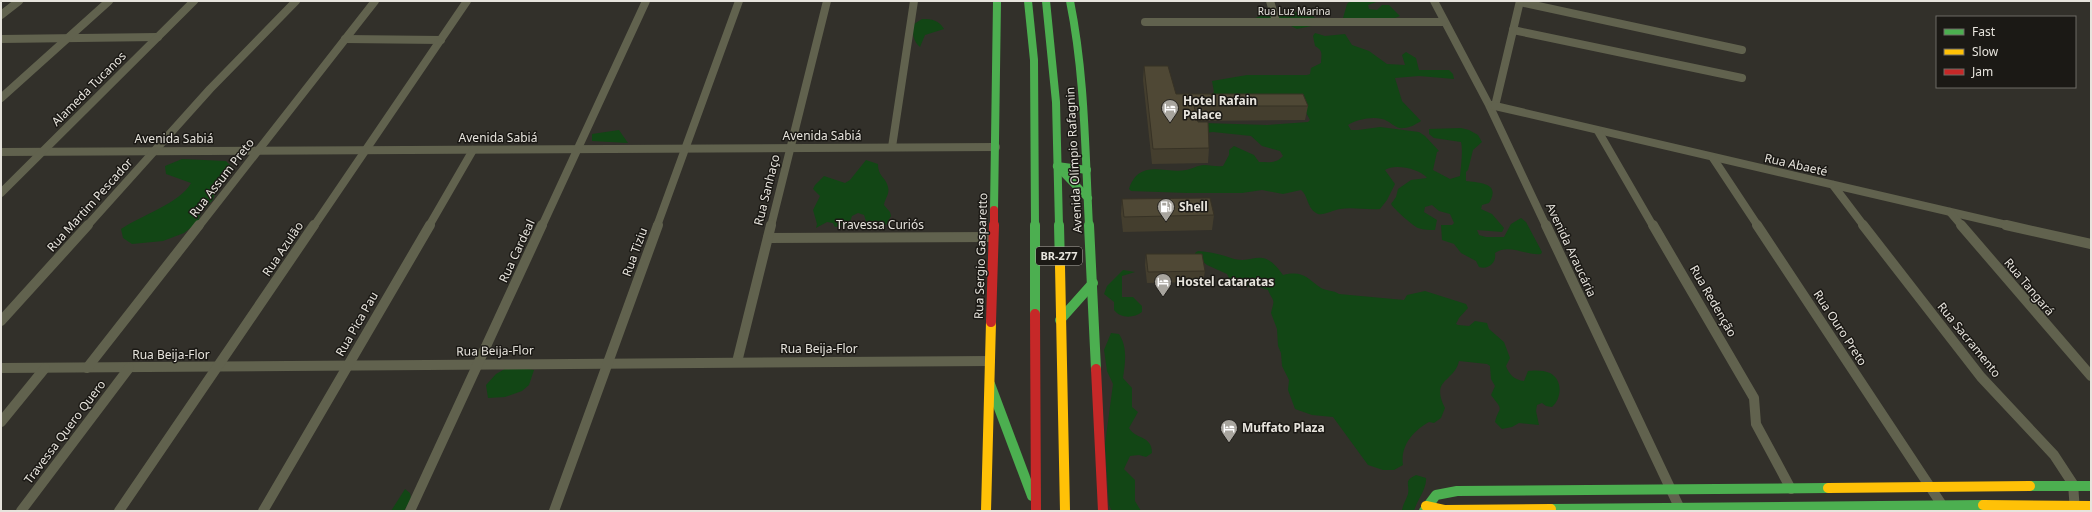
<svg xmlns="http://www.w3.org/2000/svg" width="2092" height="512" viewBox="0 0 2092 512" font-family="'Noto Sans',sans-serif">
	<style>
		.green { fill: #124615 }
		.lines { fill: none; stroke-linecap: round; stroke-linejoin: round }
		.street-far1 { stroke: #61624e; stroke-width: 8 }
		.street { stroke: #61624e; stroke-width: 10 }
		.fast-far1 { stroke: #4caf50; stroke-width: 8 }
		.fast { stroke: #4caf50; stroke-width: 10 }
		.slow { stroke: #ffc107; stroke-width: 10 }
		.jam-far1 { stroke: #c62828; stroke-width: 8 }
		.jam { stroke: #c62828; stroke-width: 10 }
		.wall { fill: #443e2e }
		.building { fill: #4f4835; stroke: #373225 }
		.labels { text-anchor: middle; stroke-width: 3; stroke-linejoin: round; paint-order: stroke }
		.far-street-label { font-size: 10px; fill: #e7e4dd; stroke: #1b1915 }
		.shield { fill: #1b1915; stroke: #aaa7a1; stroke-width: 1 }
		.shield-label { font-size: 11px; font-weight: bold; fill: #e7e4dd }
		.street-label { font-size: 12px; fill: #e7e4dd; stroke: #1b1915 }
		.poi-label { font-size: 12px; font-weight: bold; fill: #e7e4dd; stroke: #1b1915; text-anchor: start }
	</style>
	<rect width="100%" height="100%" fill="#32302a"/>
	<g class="green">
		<path d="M1350,1H1379L1368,5L1369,9L1377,10L1382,5H1389L1400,16L1395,18L1347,21L1343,18L1347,4Z"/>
		<path d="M1300,11L1310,13L1316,19V25L1297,29L1285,23C1270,24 1268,30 1253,19L1262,15L1282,16Z"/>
		<path d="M922,19C932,19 939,20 944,29L925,35L920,47C913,41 912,33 914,24Z"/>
		<path d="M1315,33L1325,36L1345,34L1352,45L1369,51L1387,64L1405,65L1402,55L1406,52L1416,58L1419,70H1449L1453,74L1454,79L1419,76L1395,78L1402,101L1421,121C1416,124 1410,128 1404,128C1396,129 1393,124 1387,121C1377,115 1357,119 1348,125L1351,130H1358L1380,127L1419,132L1425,136L1439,151L1437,152L1433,170L1450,179L1460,176C1461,167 1463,150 1461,142L1434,138L1429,134V129L1461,128L1469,130L1478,135L1482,142L1473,150L1468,170L1466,172V181C1481,183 1501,183 1489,203L1482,205L1481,209L1492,214L1504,228L1502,232L1477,230L1479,235L1486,237H1504L1511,224L1521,218L1526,222L1542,252L1541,254C1526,256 1509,243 1495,253C1497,263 1488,270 1479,267L1476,261L1461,253L1454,244L1442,240L1441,225H1452L1454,223L1450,214L1439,211L1432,205L1425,207L1424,212L1437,220L1435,230C1430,230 1424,230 1418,228C1413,226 1394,209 1391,204L1396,197L1398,189L1411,180L1427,178C1421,169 1394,163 1385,170L1395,184L1387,200L1380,209C1366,210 1353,207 1340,209C1332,210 1322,217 1316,213C1307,208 1308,195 1301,190L1283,194L1262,190L1242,193H1187L1131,191L1129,189C1139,158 1165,174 1186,170C1192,169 1198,165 1204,165C1211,165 1216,167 1223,166L1229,155V150L1234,146L1254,155L1259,162C1268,162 1276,164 1283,156L1280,151L1262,146L1251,136L1213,132L1196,134L1204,123L1267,125L1308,122L1310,120L1302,105L1211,95L1214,92L1212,81L1247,75H1307L1310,74L1311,68L1321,63C1321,55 1324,51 1315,46L1313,36Z"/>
		<path d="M619,130L628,143L592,141V134Z"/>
		<path d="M182,159L226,161L233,168L216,190L213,200L201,212L198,222L184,233L163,241L132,244L123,238L121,229C142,215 180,203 191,183L166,174L165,166Z"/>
		<path d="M866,160L878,164C878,177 886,177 888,187C890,194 885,198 884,205L890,212L891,216L886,225L873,227L867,224L864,215L858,213L852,216L849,225L835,227L833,223L827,222L816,228L817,224L813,210L820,196L813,189L815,185L824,176L845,183L850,180Z"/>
		<path d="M1198,251C1210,252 1220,254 1231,258C1255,266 1261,244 1283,275C1303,270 1307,278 1321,288C1327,291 1333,290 1339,294L1404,300L1407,295L1425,291L1466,304L1468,308L1459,318L1456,324L1458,325L1469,326L1475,321L1487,323L1489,329L1504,342L1510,358L1506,366C1509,374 1514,380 1524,381L1528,371C1534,370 1544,370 1550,373C1563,380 1562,398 1552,407L1546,406L1542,403L1537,405L1536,411L1539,425L1519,423L1512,427L1502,429L1495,422C1499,405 1505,413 1491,395L1495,386L1491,379L1490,366L1487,364L1459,361C1454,383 1430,378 1445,408L1441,418L1434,423L1429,422C1413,431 1400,446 1403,465L1394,470H1383L1368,465L1333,417L1312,415L1295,409L1288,390L1289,380L1282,366L1281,353L1278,346L1277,329L1271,313C1275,297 1274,304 1268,290L1259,287H1237L1233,285L1227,274L1207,265L1195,255V253Z"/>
		<path d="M1123,270L1135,272L1122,276V297H1133L1142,306V312C1134,318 1121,319 1114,310V302L1104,294L1107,286Z"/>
		<path d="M1111,333L1119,334C1128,348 1125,363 1123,378L1132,388V407L1138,412L1129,428C1136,440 1152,435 1152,453L1146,457L1139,455L1130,456L1124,469L1135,480V501L1141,511H1112L1109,505L1105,444L1113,384L1107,371L1104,350Z"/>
		<path d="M510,366L534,370L529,385L522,391L505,397L488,398L486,385L496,374Z"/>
		<path d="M1416,475L1426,478C1427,489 1417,500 1414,511H1400L1402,510C1403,504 1406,500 1408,494C1410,484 1403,481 1416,475Z"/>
		<path d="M405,489L410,493L411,499L404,511H391Z"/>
	</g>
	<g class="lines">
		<g class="street-far1">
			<path d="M1270,1L1276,21"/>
			<path d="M1434,1L1489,105L1546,226"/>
			<path d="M1520,2L1742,50"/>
			<path d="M1,15L19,1"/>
			<path d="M1145,22H1444"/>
			<path d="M1513,30L1742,78"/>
			<path d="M1,39L158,37"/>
			<path d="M345,39L441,40"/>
			<path d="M1,98L109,1"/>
			<path d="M1491,105L1495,106L1520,1"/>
			<path d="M1495,106L2011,226"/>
			<path d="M1598,131L1653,226"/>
			<path d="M892,147L914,1"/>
			<path d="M1,152L996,147"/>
			<path d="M1713,158L1758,226"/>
			<path d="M1833,185L1864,226"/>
			<path d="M1,193L194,1"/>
			<path d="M1950,212L1962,226"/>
			<path d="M87,226L210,89L296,1"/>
			<path d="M199,226L375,1"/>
			<path d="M314,226L467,1"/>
			<path d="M429,226L473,150"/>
			<path d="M542,226L646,1"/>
			<path d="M657,226L739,1"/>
			<path d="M771,226L827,1"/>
		</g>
		<g class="street">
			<path d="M1546,225L1681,511"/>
			<path d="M1653,225L1754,398L1756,424L1791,489"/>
			<path d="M1757,225L1946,511"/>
			<path d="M1863,225L1981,377L2054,455L2073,484L2075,511"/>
			<path d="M1961,225L2091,376"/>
			<path d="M2006,225L2091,244"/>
			<path d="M768,238L993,237"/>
			<path d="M1,321L88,225"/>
			<path d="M737,362L771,225"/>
			<path d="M1,368C331,367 660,362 990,361"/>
			<path d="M87,368L199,225"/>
			<path d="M1,422L45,368"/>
			<path d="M21,511L129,368"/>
			<path d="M119,511L314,225"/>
			<path d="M263,511L430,225"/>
			<path d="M410,511L542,225"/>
			<path d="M554,511L658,225"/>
		</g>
		<g class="fast-far1">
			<path d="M1028,1L1034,60L1035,226"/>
			<path d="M1046,1L1056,102L1059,226"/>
			<path d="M1070,1C1085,75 1085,151 1089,226"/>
			<path d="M1057,166L1088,198"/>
			<path d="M1057,166L1087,170"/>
			<path d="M994,210L997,1"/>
		</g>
		<g class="fast">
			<path d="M1035,225V314"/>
			<path d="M1059,225L1060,266"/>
			<path d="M1089,225L1096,369"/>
			<path d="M1060,320L1093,283"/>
			<path d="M990,384L1032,496"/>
			<path d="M2030,486H2091"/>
			<path d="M1551,509L1983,505"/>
			<path d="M1424,511L1436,495L1457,491L1828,488"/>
		</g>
		<g class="slow">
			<path d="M1060,266L1065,511"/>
			<path d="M1828,488L2030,486"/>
			<path d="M1983,505L2091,506"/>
			<path d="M1426,506L1444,510L1551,509"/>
			<path d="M986,511L991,322"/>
		</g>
		<path class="jam-far1" d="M994,226V210"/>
		<g class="jam">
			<path d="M1035,314L1036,511"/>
			<path d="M991,322L994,225"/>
			<path d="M1096,369L1103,511"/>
		</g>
	</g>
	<g class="wall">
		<path d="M1144,66L1176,94L1308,106L1305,120L1198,121L1209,148L1208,163L1152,164L1143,80Z"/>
		<path d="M1122,199L1214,215L1212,230L1123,232L1121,214Z"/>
		<path d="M1146,254L1205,271L1203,282L1147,283L1145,265Z"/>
	</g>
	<g class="building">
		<path d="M1144,66H1168L1176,94H1303L1308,106H1194L1198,122H1208L1209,148L1153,149Z"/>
		<path d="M1210,198L1214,215L1124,217L1122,199Z"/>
		<path d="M1146,254H1202L1205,271L1148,272Z"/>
	</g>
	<defs>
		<symbol id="hotel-pin" viewBox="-11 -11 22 30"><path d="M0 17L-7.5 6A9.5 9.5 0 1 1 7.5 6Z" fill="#a8a59e" stroke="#1b1915"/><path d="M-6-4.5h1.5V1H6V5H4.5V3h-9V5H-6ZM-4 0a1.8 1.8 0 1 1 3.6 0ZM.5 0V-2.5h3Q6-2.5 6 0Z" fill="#fff"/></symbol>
		<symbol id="fuel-pin" viewBox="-11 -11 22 30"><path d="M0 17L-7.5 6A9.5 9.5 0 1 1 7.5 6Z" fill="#a8a59e" stroke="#1b1915"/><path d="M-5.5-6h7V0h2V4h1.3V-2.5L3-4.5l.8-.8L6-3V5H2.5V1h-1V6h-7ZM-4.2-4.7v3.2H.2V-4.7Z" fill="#fff"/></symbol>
	</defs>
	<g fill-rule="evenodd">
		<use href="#hotel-pin" x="1160" y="98" width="20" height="27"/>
		<use href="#fuel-pin" x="1156" y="197" width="20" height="27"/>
		<use href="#hotel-pin" x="1153" y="272" width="20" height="27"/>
		<use href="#hotel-pin" x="1219" y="418" width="20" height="27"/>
	</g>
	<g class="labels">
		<g class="far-street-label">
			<text x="1294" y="15">Rua Luz Marina</text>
		</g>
		<rect class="shield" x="1036" y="247" width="46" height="18" rx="3"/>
		<g class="shield-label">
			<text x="1059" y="260">BR-277</text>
		</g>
		<g class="street-label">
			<text transform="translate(89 89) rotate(-45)" y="4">Alameda Tucanos</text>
			<text x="822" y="140">Avenida Sabiá</text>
			<text x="498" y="142">Avenida Sabiá</text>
			<text x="174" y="143">Avenida Sabiá</text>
			<text transform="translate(1074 160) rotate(-93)" y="4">Avenida Olímpio Rafagnin</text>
			<text transform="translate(1796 165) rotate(13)" y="4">Rua Abaeté</text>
			<text transform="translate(222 178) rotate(-52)" y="4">Rua Assum Preto</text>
			<text transform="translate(767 190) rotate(-76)" y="4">Rua Sanhaço</text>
			<text transform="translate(90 205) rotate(-48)" y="4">Rua Martim Pescador</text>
			<text x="880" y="229">Travessa Curiós</text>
			<text transform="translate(283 249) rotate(-56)" y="4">Rua Azulão</text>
			<text transform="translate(1571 250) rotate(65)" y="4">Avenida Araucária</text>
			<text transform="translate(517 251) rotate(-65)" y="4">Rua Cardeal</text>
			<text transform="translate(635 252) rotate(-70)" y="4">Rua Tiziu</text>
			<text transform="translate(981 256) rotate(-88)" y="4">Rua Sergio Gasparetto</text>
			<text transform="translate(2029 287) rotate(50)" y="4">Rua Tangará</text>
			<text transform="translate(1713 301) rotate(60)" y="4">Rua Redenção</text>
			<text transform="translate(357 324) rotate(-60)" y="4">Rua Pica Pau</text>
			<text transform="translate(1840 328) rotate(57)" y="4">Rua Ouro Preto</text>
			<text transform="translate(1969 340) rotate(51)" y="4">Rua Sacramento</text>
			<text x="819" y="353">Rua Beija-Flor</text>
			<text transform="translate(495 351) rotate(-1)" y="4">Rua Beija-Flor</text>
			<text x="171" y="359">Rua Beija-Flor</text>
			<text transform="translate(65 432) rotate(-53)" y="4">Travessa Quero Quero</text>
		</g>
		<g class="poi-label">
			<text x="1183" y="105">Hotel Rafain<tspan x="1183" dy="14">Palace</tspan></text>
			<text x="1179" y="211">Shell</text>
			<text x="1176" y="286">Hostel cataratas</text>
			<text x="1242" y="432">Muffato Plaza</text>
		</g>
	</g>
	<rect width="2092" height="512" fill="none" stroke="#e7e4dd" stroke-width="4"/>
	<rect x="1936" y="16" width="140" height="72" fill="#1b1915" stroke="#6d6a65"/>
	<rect x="1944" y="29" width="20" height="6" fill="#4caf50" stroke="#6d6a65"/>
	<text x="1972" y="36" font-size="12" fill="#e7e4dd">Fast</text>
	<rect x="1944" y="49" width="20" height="6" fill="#ffc107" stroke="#6d6a65"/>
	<text x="1972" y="56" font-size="12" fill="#e7e4dd">Slow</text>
	<rect x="1944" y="69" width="20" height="6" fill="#c62828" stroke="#6d6a65"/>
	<text x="1972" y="76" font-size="12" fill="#e7e4dd">Jam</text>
</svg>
